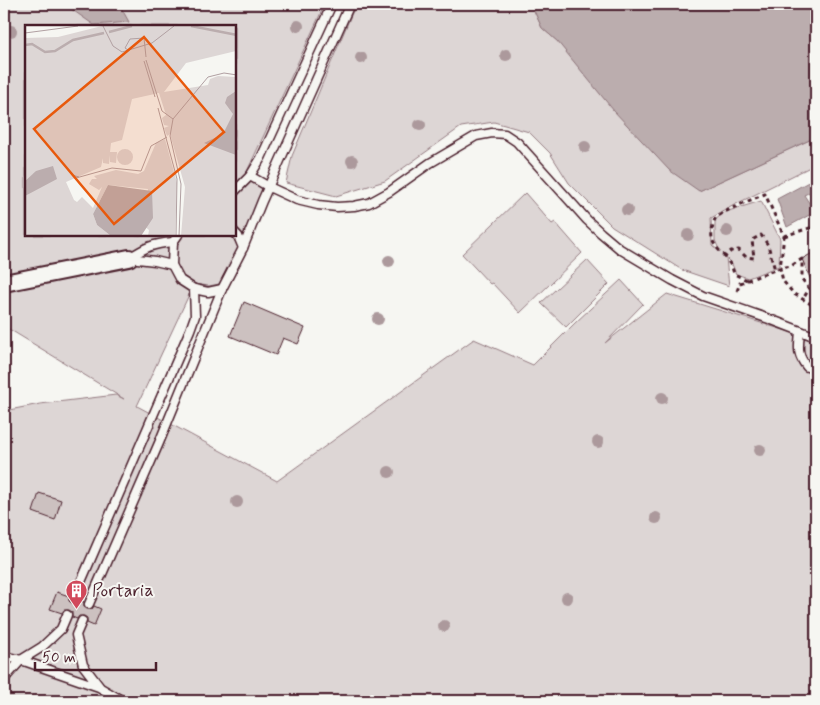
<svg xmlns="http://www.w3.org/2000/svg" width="820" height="705" viewBox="0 0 820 705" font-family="Mynerve,sans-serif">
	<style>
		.green { fill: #ddd6d5; stroke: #947a80 }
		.water { fill: #bbadae; stroke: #8e747a }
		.building { fill: #ccc1c0; stroke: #4a1f2b }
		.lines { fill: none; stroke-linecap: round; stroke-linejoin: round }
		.service-casing { stroke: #4a1f2b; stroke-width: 11 }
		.minor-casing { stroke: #4a1f2b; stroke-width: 20 }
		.path { stroke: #4a1f2b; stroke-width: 3; stroke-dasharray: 4 4; stroke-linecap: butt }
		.service { stroke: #f6f6f2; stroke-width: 8 }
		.minor { stroke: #f6f6f2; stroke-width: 16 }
		.tree { fill: #ac999c }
		.labels { text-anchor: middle; stroke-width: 4; stroke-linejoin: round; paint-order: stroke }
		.poi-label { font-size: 18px; fill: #4a1f2b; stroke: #f6f6f2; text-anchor: start }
		.inset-river { fill: none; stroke: #bbadae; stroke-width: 2.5 }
		.inset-road { fill: none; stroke: #b1a0a2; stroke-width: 1 }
		.view { fill: #e8590c; fill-opacity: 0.15; stroke: #e8590c; stroke-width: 2.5 }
		.inset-edge { fill: none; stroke: #4a1f2b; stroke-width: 2.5 }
	</style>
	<rect width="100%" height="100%" fill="#f6f6f2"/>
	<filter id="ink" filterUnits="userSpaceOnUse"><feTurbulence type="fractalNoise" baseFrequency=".02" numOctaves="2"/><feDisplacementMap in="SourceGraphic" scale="10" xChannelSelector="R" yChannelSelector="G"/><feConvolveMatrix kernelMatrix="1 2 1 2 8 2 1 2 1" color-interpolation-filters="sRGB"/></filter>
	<g filter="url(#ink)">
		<g class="green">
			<path d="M4,4H325L236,195L251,182L264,189L244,236L235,224V26H26V235H231L239,248L219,284L209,286L194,284L137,406L277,481L474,339L533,365L575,323L621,280L643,304L605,343L667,294L816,340V701H4V411L40,404L116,395L124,399L4,326Z"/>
			<path d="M358,4H531L542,28L557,41L699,191L816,137V164L736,204L711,218L712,245L720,252L715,240V220L725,212L761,201L780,239L779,266L748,278L736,274L732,264L726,258L729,286L682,270L612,226L569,183L550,153L529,132L494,122L461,127L385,181L336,196L286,183L292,156L352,13Z"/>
			<path d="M525,193L552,224L555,222L582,253L520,313L492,283L490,284L462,254Z"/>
			<path d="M587,260L609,284L566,327L541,303Z"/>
		</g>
		<g class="water">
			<path d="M64,4H119L129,22L94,25Z"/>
			<path d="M531,4H816V137L699,191L669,170L614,111L557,41L542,28Z"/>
			<path d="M816,178V189L804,195L815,212L787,227L777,199Z"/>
		</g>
		<g class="building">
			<path d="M816,251V292L802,259Z"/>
			<path d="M244,302L305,328L298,344L283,338L276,355L230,336Z"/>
			<path d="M39,493L61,500L55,520L33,512Z"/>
			<path d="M57,592L69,596V601L72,603H77L79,600L84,602V607L87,609H92L94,606L101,609L94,626L87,623V618L84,616H79L77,619L72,617V612L69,610H64L62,613L50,609Z"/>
		</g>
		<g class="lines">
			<defs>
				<g id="service">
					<path d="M250,176L269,187L297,200L318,205L337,207L354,206L369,203L389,192L430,163L476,136L492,133L505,134L517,142L587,220L601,233L620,249L672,280L703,296L772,320L816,337"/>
					<path d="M235,191L250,176L261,158L332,4"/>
					<path d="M235,233L238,236L243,248"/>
					<path d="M178,235L173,242L172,265L180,280L194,289L208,292L222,289"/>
					<path d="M129,258C146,247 152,244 173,242"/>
					<path d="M129,258L155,261L172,265"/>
					<path d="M800,331C799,346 796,354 807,367L816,368"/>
					<path d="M74,598L190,330L195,316L194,289"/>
					<path d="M89,604L159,443L222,289L243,248L262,201L350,4"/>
					<path d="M82,621L76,635L83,665L99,686"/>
					<path d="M4,656L21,660L99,687L123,701"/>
					<path d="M4,682L5,678L21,660L42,647L61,629L67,615"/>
				</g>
				<path id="minor" d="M4,283L129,258"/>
			</defs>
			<use href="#service" class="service-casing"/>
			<use href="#minor" class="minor-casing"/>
			<g class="path">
				<path d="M784,236L816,226"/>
				<path d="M725,257C721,252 713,245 712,238C711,233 713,223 715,219C720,212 755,198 765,194L784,236L780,268L783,281L794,294L816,307"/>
				<path d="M747,280L734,274L732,267L725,257L731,251L739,250L746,257L754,258L752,240L761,235L768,245L775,270"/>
				<path d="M737,291L740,283L780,268L791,266L802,259V279L809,289L803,299"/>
				<path d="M812,324L816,317"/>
			</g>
			<use href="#service" class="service"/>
			<use href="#minor" class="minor"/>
		</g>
		<g class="tree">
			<circle cx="298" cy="26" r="6"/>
			<circle cx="11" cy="31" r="6"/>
			<circle cx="506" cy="55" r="6"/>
			<circle cx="361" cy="58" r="6"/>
			<circle cx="420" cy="125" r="6"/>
			<circle cx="585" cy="147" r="6"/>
			<circle cx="352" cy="161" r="6"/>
			<circle cx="627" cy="210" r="6"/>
			<circle cx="727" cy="231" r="6"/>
			<circle cx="688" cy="235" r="6"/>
			<circle cx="389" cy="261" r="6"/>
			<circle cx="378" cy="319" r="6"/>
			<circle cx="662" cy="398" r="6"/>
			<circle cx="598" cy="442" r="6"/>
			<circle cx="760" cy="450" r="6"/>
			<circle cx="389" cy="472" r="6"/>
			<circle cx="237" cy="502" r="6"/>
			<circle cx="656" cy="518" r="6"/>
			<circle cx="567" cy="598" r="6"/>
			<circle cx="444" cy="626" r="6"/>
		</g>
	</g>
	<defs>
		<symbol id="building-pin" viewBox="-11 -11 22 30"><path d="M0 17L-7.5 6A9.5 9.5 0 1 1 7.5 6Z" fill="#d1495b" stroke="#f6f6f2"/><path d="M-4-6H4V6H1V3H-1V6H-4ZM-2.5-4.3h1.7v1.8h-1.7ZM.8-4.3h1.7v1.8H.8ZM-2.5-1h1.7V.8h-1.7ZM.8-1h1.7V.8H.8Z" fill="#fff"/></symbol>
	</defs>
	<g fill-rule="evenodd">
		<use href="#building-pin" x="64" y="578" width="25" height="34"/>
	</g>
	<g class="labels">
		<g class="poi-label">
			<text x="92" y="596">Portaria</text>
		</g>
	</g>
	<g transform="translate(25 25)">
		<rect width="211" height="211" fill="#f6f6f2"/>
		<path d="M77,1H211V26L161,38L139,67L183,60L185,54L193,51L211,52V211H156L160,162L145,109L142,111L139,103L144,101L139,100L137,93L141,90L134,68L107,74L97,115L86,118L85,127H92L91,138L85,137V130L84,139L78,138V133L76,142L41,157L49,175L52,177L57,172L68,183L77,162L74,165L64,159L67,154H72L69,151L91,145L113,149L119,146L131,118L140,114L152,158L150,211H123L124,205L118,200L123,164L83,160L68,189L72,200L86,211H0V171L9,165L8,149L0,156V13L33,12ZM92 132a8 8 0 1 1 16 0a8 8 0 1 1-16 0Z" fill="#ddd6d5"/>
		<path d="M211,66H212L211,130L179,118L198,109L208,89L200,78L202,72ZM28,141L32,154L0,171V156L11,146ZM83,160L127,166L128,193L116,211H86L72,200L68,189Z" fill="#bbadae"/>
		<path class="inset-river" d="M166,1L212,10M84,7L107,1M0,20L7,19L20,27L30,26L48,15L79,8"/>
		<path class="inset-road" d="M78,1L88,21L97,27L127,18L149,1M0,8L53,1M103,25L100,23L105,14L119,13L121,32M121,35L137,86L148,94L145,111L156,159L154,211M119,36L130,72M133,83L152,154L151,211M148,94L183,52L199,48L212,50M54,152L47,150L51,153L87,143L116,146L126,121L142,112"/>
		<path class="view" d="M119,12L199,107L89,199L9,104Z"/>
		<rect width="211" height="211" class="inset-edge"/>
	</g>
	<rect width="820" height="705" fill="none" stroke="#f6f6f2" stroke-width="20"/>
	<rect x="10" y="10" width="800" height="685" fill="none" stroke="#4a1f2b" stroke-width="2" filter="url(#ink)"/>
	<path d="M35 662v8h121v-8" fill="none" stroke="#4a1f2b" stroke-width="2.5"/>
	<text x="42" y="662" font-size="15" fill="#4a1f2b" stroke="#f6f6f2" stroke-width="4" paint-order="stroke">50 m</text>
</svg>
